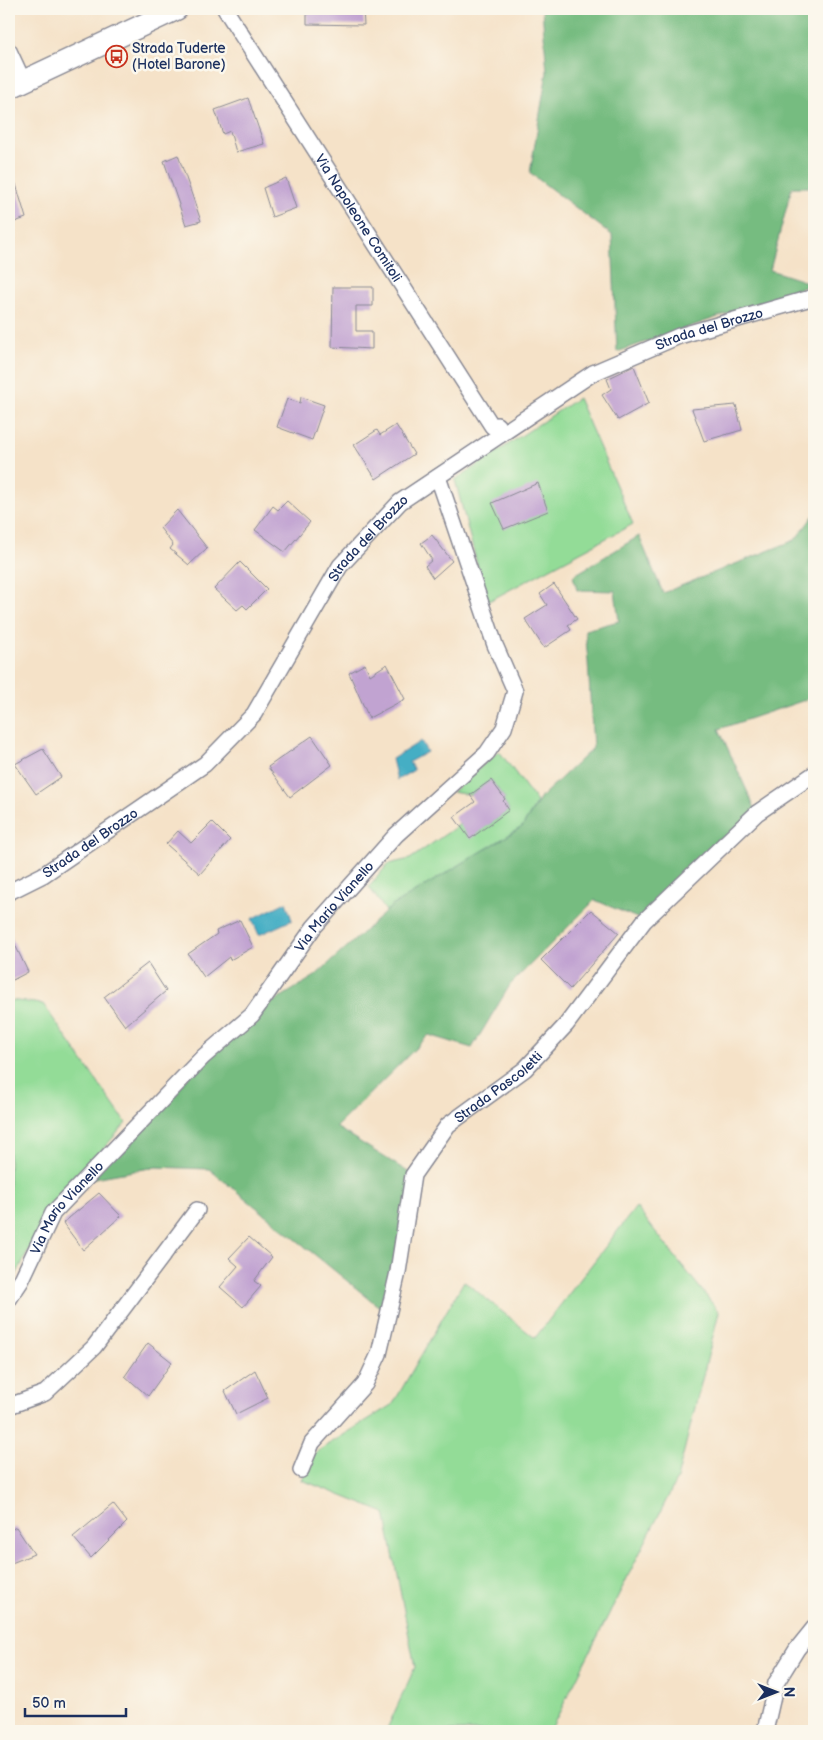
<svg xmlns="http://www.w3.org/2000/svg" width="823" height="1740" viewBox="0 0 823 1740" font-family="'Balsamiq Sans',sans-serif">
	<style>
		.green { fill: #93dc97; stroke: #57867a }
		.forest { fill: #76bc80; stroke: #48766f }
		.water { fill: #44aec4; stroke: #306e91 }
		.building { fill: #c1a3d1 }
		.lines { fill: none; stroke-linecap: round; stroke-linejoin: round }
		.street-casing { stroke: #888893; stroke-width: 18 }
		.secondary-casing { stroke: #888893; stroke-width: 24 }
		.street { stroke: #fff; stroke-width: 15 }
		.secondary { stroke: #fff; stroke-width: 21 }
		.labels { text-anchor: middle; stroke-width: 5; stroke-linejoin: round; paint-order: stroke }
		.poi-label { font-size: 14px; fill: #1b2f5e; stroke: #fbf7ec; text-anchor: start }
		.street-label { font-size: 14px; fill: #1b2f5e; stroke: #fbf7ec }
	</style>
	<rect width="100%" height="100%" fill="#fbf7ec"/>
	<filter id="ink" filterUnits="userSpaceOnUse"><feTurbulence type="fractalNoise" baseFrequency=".02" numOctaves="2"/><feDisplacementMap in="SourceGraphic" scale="10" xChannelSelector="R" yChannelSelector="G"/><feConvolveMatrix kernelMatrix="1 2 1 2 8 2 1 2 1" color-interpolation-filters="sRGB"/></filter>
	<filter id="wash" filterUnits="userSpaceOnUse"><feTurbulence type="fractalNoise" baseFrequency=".0096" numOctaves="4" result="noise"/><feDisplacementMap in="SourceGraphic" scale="20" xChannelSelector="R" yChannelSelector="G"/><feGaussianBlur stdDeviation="1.12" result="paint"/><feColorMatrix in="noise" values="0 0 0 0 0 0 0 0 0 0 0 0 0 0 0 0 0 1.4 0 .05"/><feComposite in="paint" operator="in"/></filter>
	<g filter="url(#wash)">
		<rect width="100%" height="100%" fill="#f5e2c8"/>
		<g class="green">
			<path d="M578,398L633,524L487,602L455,480Z"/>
			<path d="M499,751L537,802L522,827L392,906L386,911L369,887L388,864L410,859L460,824L470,838L509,810L503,801L505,799L491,780L470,795L452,792Z"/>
			<path d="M9,1000L43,1004L126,1123L49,1210L9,1289Z"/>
			<path d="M636,1207L719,1312L677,1479L550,1731H386L415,1667L385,1513L302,1480L313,1454L393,1404L464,1281L535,1338Z"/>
		</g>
		<g class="forest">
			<path d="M542,9H814V187H792L770,270L813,284L617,352L612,235L530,173L547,72Z"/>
			<path d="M814,515V697L719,729L757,813L644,921L595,900L510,985L472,1048L429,1035L336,1127L413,1175L388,1314L209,1169L156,1167L83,1180L252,1015L315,976L392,906L522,827L542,796L593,748L588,661L585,630L619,621L615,591L577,590L573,576L639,536L663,593L795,540Z"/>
		</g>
		<g class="water">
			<path d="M421,741L427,752L409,762L414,770L397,780L392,759Z"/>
			<path d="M286,902L292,920L259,935L252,919Z"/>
		</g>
		<g id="blocks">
			<g class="building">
				<path d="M307,9H363L364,25L307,24Z"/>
				<path d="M248,98L264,144L236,152L230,131L223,134L215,110Z"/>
				<path d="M178,155L201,221L186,225L164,161Z"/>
				<path d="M12,171L26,218L9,224V172Z"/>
				<path d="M286,178L296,208L272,217L263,188Z"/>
				<path d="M333,287H373V306H356V331H372V349L332,347Z"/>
				<path d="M634,366L649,403L618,420L602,395L611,389L607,379Z"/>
				<path d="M301,397L324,405L312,440L277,427L287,399L300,403Z"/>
				<path d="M736,405L742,430L704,441L692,409Z"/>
				<path d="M396,425L414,454L376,479L354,445L377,430L380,435Z"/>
				<path d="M538,483L548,511L504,529L492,503Z"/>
				<path d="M287,501L310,522L285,552L255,530L273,506L278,510Z"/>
				<path d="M177,510L207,548L189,565L170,549L173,545L160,528Z"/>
				<path d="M432,535L452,561L433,578L425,566L432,560L421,543Z"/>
				<path d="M240,562L267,589L247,609L243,605L237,610L214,589Z"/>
				<path d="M554,584L577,619L568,625L571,630L544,648L525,619L547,605L540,594Z"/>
				<path d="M365,664L370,675L387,664L405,699L369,718L349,673Z"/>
				<path d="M312,736L332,765L290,797L268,767Z"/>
				<path d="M43,749L61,777L36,794L15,764Z"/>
				<path d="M491,780L505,799L503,801L509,810L470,839L454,817L475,802L470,795Z"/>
				<path d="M212,822L230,840L200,874L166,844L178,831L191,843Z"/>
				<path d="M591,910L619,933L570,989L541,960Z"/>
				<path d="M240,920L253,947L230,960L229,957L204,977L188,954L217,934L216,931Z"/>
				<path d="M9,932L28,972L9,982Z"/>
				<path d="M148,963L166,991L125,1026L104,997Z"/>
				<path d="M99,1193L121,1216L83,1250L63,1223Z"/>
				<path d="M249,1237L272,1257L254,1281L261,1286L243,1307L220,1287L238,1266L229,1258Z"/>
				<path d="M148,1343L172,1362L148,1396L125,1376Z"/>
				<path d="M255,1370L268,1398L236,1414L225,1391Z"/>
				<path d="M113,1504L127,1522L91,1558L73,1537Z"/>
				<path d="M16,1527L34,1554L9,1564V1531Z"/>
			</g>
		</g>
	</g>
	<g filter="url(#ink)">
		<use href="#blocks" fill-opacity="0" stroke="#888893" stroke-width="1"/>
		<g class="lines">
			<defs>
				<g id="street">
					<path id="s1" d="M225,9L492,426L497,425L503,433"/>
					<path d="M9,51L23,81"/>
					<path id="s2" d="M9,892L43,875L205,764L254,714L340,566L400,502L593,373L679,336L814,297"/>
					<path id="s3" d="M9,1299L21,1281L53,1213L203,1057L252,1015L314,927L396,835L487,753L504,728L515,691L495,645L438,477"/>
					<path d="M9,1406L45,1393L94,1347L197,1210"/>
					<path id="s4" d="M301,1470L312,1443L365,1384L379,1354L398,1272L413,1175L448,1125L525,1069L566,1025L644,921L757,813L814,774"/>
					<path d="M765,1731L776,1683L797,1649L814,1628"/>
				</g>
				<path id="secondary" d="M9,88L177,9"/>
			</defs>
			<use href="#street" class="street-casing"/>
			<use href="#secondary" class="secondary-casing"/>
			<use href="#street" class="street"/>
			<use href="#secondary" class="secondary"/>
		</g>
	</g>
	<defs>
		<symbol id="bus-ring" viewBox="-11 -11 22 22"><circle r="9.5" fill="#fbf7ec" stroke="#c8321e" stroke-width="1.5"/><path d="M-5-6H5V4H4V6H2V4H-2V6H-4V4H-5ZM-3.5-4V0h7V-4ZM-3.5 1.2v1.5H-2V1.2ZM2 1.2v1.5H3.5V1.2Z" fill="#c8321e"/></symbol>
	</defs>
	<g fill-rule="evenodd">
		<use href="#bus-ring" x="104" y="44" width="25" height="25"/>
	</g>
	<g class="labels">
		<g class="poi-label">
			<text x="132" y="53">Strada Tuderte<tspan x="132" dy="16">(Hotel Barone)</tspan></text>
		</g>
		<g class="street-label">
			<text dy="5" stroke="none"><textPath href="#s1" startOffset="248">Via Napoleone Comitoli</textPath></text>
			<text dy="5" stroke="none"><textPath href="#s2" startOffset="920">Strada del Brozzo</textPath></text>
			<text dy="5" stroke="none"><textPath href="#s2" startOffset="515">Strada del Brozzo</textPath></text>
			<text dy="5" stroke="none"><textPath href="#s2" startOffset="95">Strada del Brozzo</textPath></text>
			<text dy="5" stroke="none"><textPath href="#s3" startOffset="514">Via Mario Vianello</textPath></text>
			<text dy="5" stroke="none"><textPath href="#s4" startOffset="448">Strada Pascoletti</textPath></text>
			<text dy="5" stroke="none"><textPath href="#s3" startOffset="109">Via Mario Vianello</textPath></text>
		</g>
	</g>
	<rect width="823" height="1740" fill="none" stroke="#fbf7ec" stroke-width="30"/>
	<g transform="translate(776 1692) rotate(90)" stroke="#fbf7ec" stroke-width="4" paint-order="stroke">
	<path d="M0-4L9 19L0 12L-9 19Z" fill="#1b2f5e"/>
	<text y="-8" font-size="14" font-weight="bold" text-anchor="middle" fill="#1b2f5e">N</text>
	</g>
	<path d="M25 1708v8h101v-8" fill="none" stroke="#1b2f5e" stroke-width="2.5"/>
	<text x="32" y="1708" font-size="15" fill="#1b2f5e" stroke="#fbf7ec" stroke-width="4" paint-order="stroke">50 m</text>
</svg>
